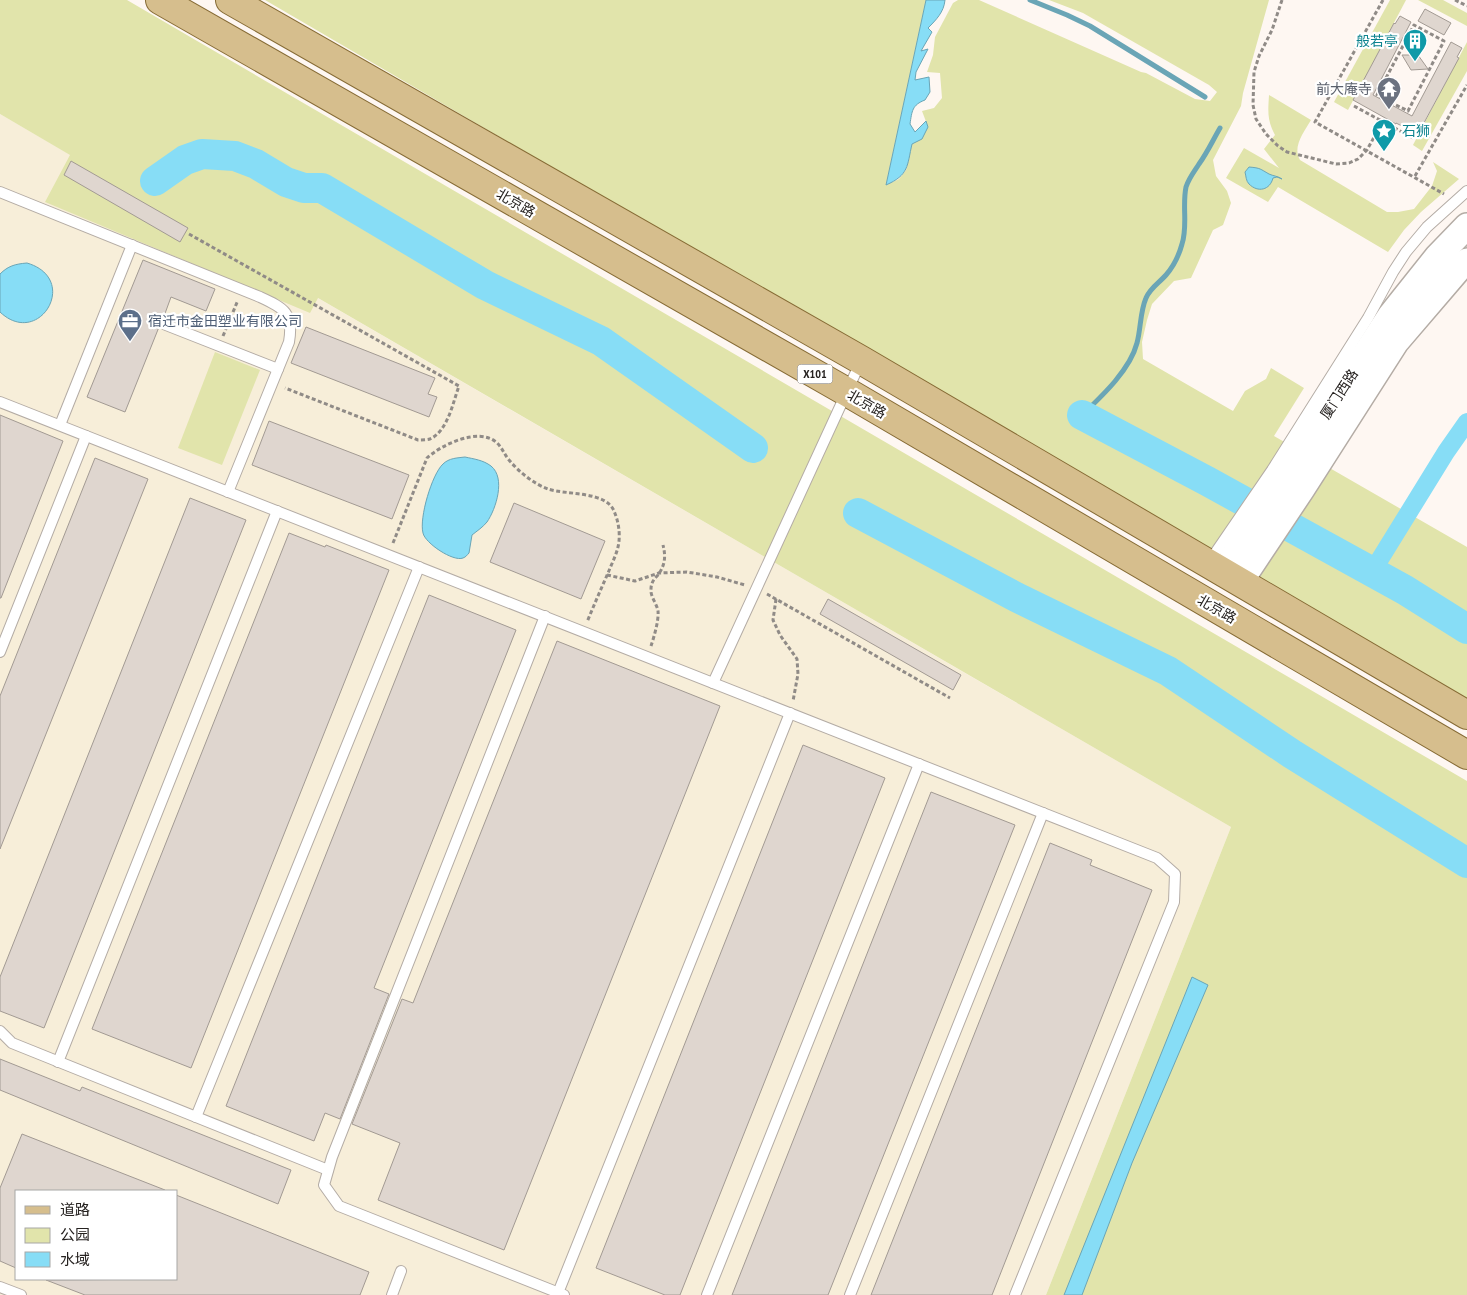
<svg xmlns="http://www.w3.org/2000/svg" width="1467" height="1295" viewBox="0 0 1467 1295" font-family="'PT Sans Narrow','Noto Sans SC',sans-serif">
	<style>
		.industrial { fill: #f7eed9; fill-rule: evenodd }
		.green { fill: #e1e4ab }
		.water { fill: #87ddf6; stroke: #6aa5b6 }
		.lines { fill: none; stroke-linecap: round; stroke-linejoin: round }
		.stream { stroke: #6aa5b6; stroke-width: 5 }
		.canal { stroke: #87ddf6; stroke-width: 18 }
		.river { stroke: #87ddf6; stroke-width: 30 }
		.building { fill: #dfd6cf; stroke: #a29a93 }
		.service-casing { stroke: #b4aca5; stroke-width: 12 }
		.tertiary-casing { stroke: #b4aca5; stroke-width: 28 }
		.primary-casing { stroke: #866b35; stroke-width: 30 }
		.path { stroke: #908b87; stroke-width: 3; stroke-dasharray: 4 2.5; stroke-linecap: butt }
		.service { stroke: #fff; stroke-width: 10 }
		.tertiary { stroke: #fff; stroke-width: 25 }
		.primary { stroke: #d6be8d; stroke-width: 28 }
		.labels { text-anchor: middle; stroke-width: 4.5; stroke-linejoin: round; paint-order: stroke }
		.shield { fill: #fff; stroke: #676463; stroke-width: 1 }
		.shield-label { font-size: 12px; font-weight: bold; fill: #262220 }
		.culture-label { font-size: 14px; fill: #0d838f; stroke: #fff; text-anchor: end }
		.worship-label { font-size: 14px; fill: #5b616d; stroke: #fff; text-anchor: end }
		.street-label { font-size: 14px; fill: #262220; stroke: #fff }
		.service-label { font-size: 14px; fill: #4e5e75; stroke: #fff; text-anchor: start }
	</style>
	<rect width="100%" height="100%" fill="#fef7f2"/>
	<path class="industrial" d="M0,114L1231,827L1046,1295H0ZM16,1191H176V1279H16Z"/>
	<g class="green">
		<path d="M0,0H127L192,38L1467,781V1295H1046L1231,827L318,298L310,313L45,202L70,155L0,114Z"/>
		<path d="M265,0H926L886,185L899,179L906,170L912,144L928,127L922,111L934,108L942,98L940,73L927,72L933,55L935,37L953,3L958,0H979L1141,72L1146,73L1195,99L1210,101L1217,92L1209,85L1083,13L1049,0H1269L1243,93L1241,106L1213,160L1216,176L1227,191L1231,203L1223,225L1213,230L1191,278L1174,281L1152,304L1147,320L1142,342L1143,359L1233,411L1245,391L1266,379L1271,368L1304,388L1274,436L1467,547V701Z"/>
		<path d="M1390,0H1406L1348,110L1334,102Z"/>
		<path d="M1418,0H1443L1467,13V26Z"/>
		<path d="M1467,42V71L1422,151L1413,145Z"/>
		<path d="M1269,95L1311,120C1304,132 1292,147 1300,160L1387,212H1398L1414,209L1432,186L1437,171L1433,162L1459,179L1421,212L1404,230L1388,252L1278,187L1268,202L1226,178L1244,148L1279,168L1264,149L1275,135C1267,120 1268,112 1269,95Z"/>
		<path d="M215,352L260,370L222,465L178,448Z"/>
	</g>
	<g class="water">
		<path d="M926,0H945C944,12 936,20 928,28L932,32L921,51L928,49L916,72L915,80L929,77L930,92L925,100C912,105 912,111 910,124L915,132L926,121L928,127L922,139L912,144C907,166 909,175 886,185Z"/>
		<path d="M1249,167C1261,168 1260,169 1269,174C1273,176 1278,176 1282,179L1277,177L1273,178C1270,190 1258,193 1249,184C1246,181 1246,176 1245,172Z"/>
		<path d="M27,263C81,279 39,349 0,312V274C8,266 15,264 27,263Z"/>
		<path d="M465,457C474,459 483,460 491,466C506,478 496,509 487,522C483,527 477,531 472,535L469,553C467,555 466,557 463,558C453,562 425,543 423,533C419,518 432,474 443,464C449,458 457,458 465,457Z"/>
		<path d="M1192,977L1208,985L1132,1163L1082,1295H1064Z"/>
	</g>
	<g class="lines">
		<g class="stream">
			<path d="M1030,0L1067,15L1090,26L1205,97"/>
			<path d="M1082,415C1102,396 1130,370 1137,343C1141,328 1140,312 1146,298C1150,288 1159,283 1166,275C1173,267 1179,255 1182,244C1188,226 1182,206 1186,187C1189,178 1194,172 1199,164C1207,153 1213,140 1220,128"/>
		</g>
		<path class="canal" d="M1372,572L1446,452L1467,422"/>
		<g class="river">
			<path d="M155,181L185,160L202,154L235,156L256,164L286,182L304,188H322L485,285L601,341L753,448"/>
			<path d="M1082,415L1207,481L1405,590L1467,629"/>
			<path d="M858,513L1016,597L1168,671L1292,754L1467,863"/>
		</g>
	</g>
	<g class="building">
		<path d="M1425,9L1451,23L1444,35L1418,21Z"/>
		<path d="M1400,16L1411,22L1373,95L1412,116L1451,42L1462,48L1457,57L1459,58L1418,134L1396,123V124L1353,100L1394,23L1395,24Z"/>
		<path d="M1402,55H1418L1428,69L1411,70Z"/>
		<path d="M71,161L188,228L180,242L64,175Z"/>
		<path d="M143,260L215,289L206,311L171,297L163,319L160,322L159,327L125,412L87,397Z"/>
		<path d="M306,327L435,378L428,394L437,397L429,417L291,363Z"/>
		<path d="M0,415L63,441L1,598H0Z"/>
		<path d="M269,421L409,475L392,519L252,465Z"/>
		<path d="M95,458L148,479L0,849V696Z"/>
		<path d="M190,498L246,520L44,1028L0,1011V977Z"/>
		<path d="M514,503L605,541L581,599L490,562Z"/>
		<path d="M289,533L325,547L326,545L389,570L191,1068L92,1029Z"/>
		<path d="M429,595L516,630L374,988L389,994L340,1119L325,1113L314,1141L226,1106Z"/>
		<path d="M828,599L961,675L953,690L820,614Z"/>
		<path d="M557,641L720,706L504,1250L378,1200L400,1143L352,1124L402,999L413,1003Z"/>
		<path d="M803,745L885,778L680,1295H665L596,1268Z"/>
		<path d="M931,792L1015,825L828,1295H732Z"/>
		<path d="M1050,843L1092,860L1090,865L1152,890L992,1295H871Z"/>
		<path d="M0,1059L80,1091L82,1087L291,1170L278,1204L0,1090Z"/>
		<path d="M22,1134L165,1190V1191H16V1268L0,1261V1188Z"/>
		<path d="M176,1195L369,1272L360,1295H85L46,1280L176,1279Z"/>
	</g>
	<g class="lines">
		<defs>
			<g id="service">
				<path d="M0,192L260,297C284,308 294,313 289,342L228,492"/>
				<path d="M166,325L278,369"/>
				<path d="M0,402L1157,858L1175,874L1174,902L1015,1295"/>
				<path d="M60,425L132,245"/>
				<path d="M1209,562L1272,470L1368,318L1393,272L1406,252L1427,227L1467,191"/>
				<path d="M545,616L332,1157L324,1185L339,1206L564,1295"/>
				<path d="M0,652L86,436"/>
				<path d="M713,683L861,361"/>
				<path d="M0,1031L12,1043L328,1170"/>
				<path d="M58,1062L277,511"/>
				<path d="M196,1117L419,567"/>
				<path d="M0,1287L21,1295"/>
				<path d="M558,1293L790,713"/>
				<path d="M392,1295L401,1271"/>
				<path d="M707,1295L919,764"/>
				<path d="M850,1295L1043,813"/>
			</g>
			<g id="tertiary">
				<path d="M1223,572L1390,316L1437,257L1467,226"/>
				<path d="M1240,582L1302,489L1396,342L1462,265L1467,261"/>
			</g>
			<g id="primary">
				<path d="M160,0L847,392L1467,755"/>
				<path d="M230,0L861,360L1467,715"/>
			</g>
		</defs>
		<use href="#service" class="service-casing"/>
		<use href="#tertiary" class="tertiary-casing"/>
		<use href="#primary" class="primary-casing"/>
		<g class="path">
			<path d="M1282,0L1272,30L1259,56L1254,72L1253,105L1256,119L1266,134L1278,146L1287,152L1336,164L1349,163L1358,159L1367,150L1384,119"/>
			<path d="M1383,0L1315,122L1444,194"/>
			<path d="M1455,0L1467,6"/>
			<path d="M1392,105V103L1408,111L1444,41L1414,25L1377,95L1392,103"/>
			<path d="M1354,106L1413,138"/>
			<path d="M1415,176L1467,85"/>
			<path d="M189,234L459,386C453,402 448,431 430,439C427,440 422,440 418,440L285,388"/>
			<path d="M223,336L238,300"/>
			<path d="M393,543L427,458C441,445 478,427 496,442C502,447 504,454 509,460C519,472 534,484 548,489C566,495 606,491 614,511C618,520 620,531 619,541C618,552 612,563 608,573C601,589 594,605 587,622"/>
			<path d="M607,575L635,581L659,573L687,572L717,577L745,585"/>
			<path d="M767,594L950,698"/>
			<path d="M776,599L773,620L780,635L797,659L798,674L793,701"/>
			<path d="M651,646C654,637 659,620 658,611C657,604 650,596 651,589C651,583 654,579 658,575C665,565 666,557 663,545"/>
		</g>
		<use href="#service" class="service"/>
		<use href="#tertiary" class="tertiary"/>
		<use href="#primary" class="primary"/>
	</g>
	<defs>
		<symbol id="building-pin" viewBox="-11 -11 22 30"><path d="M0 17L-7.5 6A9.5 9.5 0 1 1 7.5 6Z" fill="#0f9aa8" stroke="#fff"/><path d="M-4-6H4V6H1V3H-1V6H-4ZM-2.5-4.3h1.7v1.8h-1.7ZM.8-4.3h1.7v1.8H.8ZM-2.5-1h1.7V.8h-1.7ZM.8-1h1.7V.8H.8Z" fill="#fff"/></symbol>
		<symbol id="temple-pin" viewBox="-11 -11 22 30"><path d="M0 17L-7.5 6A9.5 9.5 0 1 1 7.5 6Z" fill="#6b7280" stroke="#fff"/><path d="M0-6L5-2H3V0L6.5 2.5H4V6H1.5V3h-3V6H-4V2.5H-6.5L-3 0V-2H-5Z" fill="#fff"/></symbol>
		<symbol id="sight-pin" viewBox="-11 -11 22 30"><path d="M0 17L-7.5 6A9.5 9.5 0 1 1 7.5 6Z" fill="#0f9aa8" stroke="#fff"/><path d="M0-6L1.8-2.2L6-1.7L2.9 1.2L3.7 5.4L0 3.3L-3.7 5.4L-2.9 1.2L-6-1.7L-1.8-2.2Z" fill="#fff"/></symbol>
		<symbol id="office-pin" viewBox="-11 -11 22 30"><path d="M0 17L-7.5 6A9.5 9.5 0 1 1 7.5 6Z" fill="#5c6f8a" stroke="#fff"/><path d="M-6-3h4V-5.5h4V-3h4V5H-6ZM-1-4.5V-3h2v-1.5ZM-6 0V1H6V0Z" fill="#fff"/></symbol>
	</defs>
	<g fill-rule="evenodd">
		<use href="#building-pin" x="1401" y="27" width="28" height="38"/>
		<use href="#temple-pin" x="1375" y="75" width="28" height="38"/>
		<use href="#sight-pin" x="1370" y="117" width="28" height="38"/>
		<use href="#office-pin" x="116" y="307" width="28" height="38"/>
	</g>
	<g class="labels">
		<rect class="shield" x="797.5" y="364.5" width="35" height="19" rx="4"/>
		<g class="shield-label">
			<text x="815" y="378">X101</text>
		</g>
		<g class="culture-label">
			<text x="1398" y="46">般若亭</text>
			<text x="1402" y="136" text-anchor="start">石狮</text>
		</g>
		<g class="worship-label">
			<text x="1372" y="94">前大庵寺</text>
		</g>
		<g class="street-label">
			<text transform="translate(516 203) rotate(30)" y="5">北京路</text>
			<text transform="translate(1339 394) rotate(-57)" y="5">厦门西路</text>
			<text transform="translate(867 404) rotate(30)" y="5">北京路</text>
			<text transform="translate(1217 609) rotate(30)" y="5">北京路</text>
		</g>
		<g class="service-label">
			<text x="148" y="326">宿迁市金田塑业有限公司</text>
		</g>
	</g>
	<rect x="15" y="1190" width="162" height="90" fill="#ffffff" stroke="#a8a7a6"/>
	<rect x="25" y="1206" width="25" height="8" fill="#d6be8d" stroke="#a8a7a6"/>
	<text x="60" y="1215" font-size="15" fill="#262220">道路</text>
	<rect x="25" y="1228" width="25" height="15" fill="#e1e4ab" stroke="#a8a7a6"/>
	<text x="60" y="1240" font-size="15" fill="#262220">公园</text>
	<rect x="25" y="1252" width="25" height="15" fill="#87ddf6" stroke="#a8a7a6"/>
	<text x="60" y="1265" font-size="15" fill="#262220">水域</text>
</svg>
